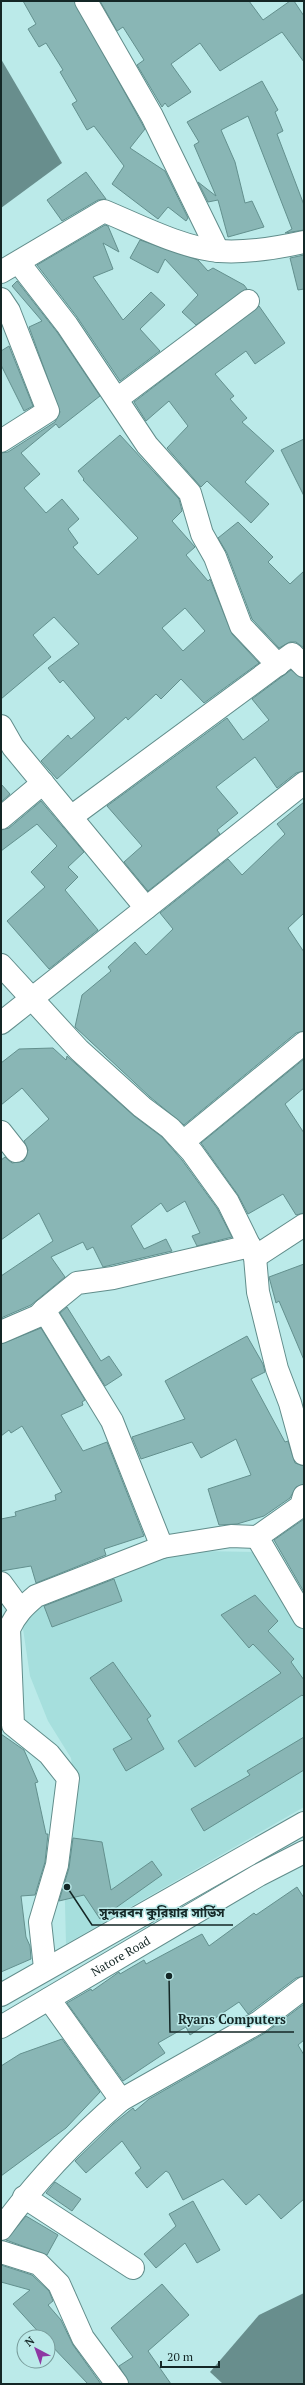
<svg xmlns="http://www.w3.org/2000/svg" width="305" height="2385" viewBox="0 0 305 2385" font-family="'PT Serif','Noto Sans Bengali',serif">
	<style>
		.built { fill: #a6dfdd }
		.water { fill: #688e8d }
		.building { fill: #89b6b5; stroke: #63908e; fill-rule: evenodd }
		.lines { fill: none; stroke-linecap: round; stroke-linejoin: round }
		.minor-casing { stroke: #618d8b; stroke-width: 24 }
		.major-casing { stroke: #618d8b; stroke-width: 24 }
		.highway-casing { stroke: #618d8b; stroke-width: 24 }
		.minor { stroke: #fff; stroke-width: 22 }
		.major { stroke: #fff; stroke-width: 22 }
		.highway { stroke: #fff; stroke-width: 22 }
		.labels { text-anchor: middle; stroke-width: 3; stroke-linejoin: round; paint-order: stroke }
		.street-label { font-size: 12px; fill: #142726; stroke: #bbeae9 }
		.leader { fill: none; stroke: #142726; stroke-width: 1.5 }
		.callout-dot { fill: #142726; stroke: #bbeae9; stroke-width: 1.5 }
		.callout-label { font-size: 13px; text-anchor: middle; font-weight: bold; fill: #142726; stroke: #bbeae9; stroke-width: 3; stroke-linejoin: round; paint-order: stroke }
	</style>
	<rect width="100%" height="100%" fill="#bbeae9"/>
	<path class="built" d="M200,1551L257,1552L304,1622V1807L66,1944L64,1864L76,1798L71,1758L48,1721L30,1676L22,1622L30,1612L127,1564Z"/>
	<g class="water">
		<path d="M1,59L62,163L1,208Z"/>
		<path d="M304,2293V2384H223L210,2372L259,2315Z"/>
	</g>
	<g class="building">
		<path d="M23,1H74L145,129L130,148L165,171L188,218L186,221L168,207L158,219L112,184L124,166L94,126L87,130L72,104L77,101L60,72L63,70L46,43L39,47L28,29L36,24Z"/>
		<path d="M100,1H249L263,20L290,1H294L304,16V62L282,32L220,71L200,43L171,64L191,92L168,107L165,103L162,107L137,65L144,60L123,27L117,31Z"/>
		<path d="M262,81L278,110L275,112L283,131L277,134L304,205V230L285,233L292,229L248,116L221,130L235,162L245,203L252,201L264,227L228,237L218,200L208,202L198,182L216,196L194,145L199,142L187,122Z"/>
		<path d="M86,172L106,199L98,200L62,221L47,200Z"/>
		<path d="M105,225L108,226L119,252L103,243L113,269L93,277L123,320L151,292L165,305L140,329L160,351L120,381L77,317L37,265Z"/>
		<path d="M140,240L198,260L208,271L213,268L244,285L247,289L196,325L182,312L198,295L165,259L158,273L130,258Z"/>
		<path d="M304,255V289L298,290L290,258Z"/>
		<path d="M17,281L57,332L100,396L59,428L56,424L21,453L40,474L24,488L46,513L62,499L79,519L68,529L78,543L73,547L98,575L138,538L83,480L84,479L78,471L120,435L179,499L182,511L172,521L195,547L186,555L208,581L210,579L232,634L259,663L204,703L181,679L161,699L156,694L128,720L126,717L57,779L41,761L68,735L71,739L95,718L63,680L60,683L48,668L79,644L54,617L33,635L51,657L1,699V453L8,452L55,422L60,412L29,327L42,321L12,286ZM185,608L205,631L183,651L162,628Z"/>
		<path d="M259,306L285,343L255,364L246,351L215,374L234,396L230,399L247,418L242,422L274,451L245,482L269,504L251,523L207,481L201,487L167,448L188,426L169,401L146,421L134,402Z"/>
		<path d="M9,346L33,406L24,411L1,365V351Z"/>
		<path d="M304,439V496L281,450Z"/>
		<path d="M238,522L273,557L268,562L290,584L304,571V648L296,642H290L279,648L252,619L227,553L218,538Z"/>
		<path d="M291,670L304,678V771L296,773L277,788L255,757L216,787L238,813L217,830L220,834L148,891L124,862L142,846L107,806L227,718L243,740L269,720L252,699Z"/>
		<path d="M1,784L10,794L1,802Z"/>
		<path d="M41,801L84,852L68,867L78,877L65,890L98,930L49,969L7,921L45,887L31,872L57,846L37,824L1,851V830L9,828Z"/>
		<path d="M304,802V913L288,928L304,952V1031L296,1033L184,1125L150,1097L75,1027L82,995L111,971L108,967L135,942L146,955L173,929L160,913L228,859L242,875L285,834L277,824Z"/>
		<path d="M53,1048L66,1060L67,1056L134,1116L162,1137L182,1160L217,1208L232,1237L197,1246L192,1236L200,1233L185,1201L167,1212L161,1203L131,1226L144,1249L166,1239L172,1251L103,1267L93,1247L87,1250L83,1242L51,1257L65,1277L31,1305L1,1318V1276L53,1241L39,1213L1,1240V1160L5,1157L12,1163L24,1161L28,1150L24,1141L49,1119L22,1088L1,1105V1063L19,1049Z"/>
		<path d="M304,1059V1088L285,1104L304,1133V1213L296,1215L283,1194L248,1214L238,1195L201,1143Z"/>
		<path d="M304,1264V1360L279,1301L276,1303L269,1277Z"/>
		<path d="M67,1307L101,1361L109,1356L122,1375L105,1386L60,1313Z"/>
		<path d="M41,1328L85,1400L82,1402L83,1405L61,1415L83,1451L107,1442L144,1536L104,1549L106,1555L36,1583L31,1566L1,1571V1519L16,1516L15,1512L56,1500L55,1495L62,1492L22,1426L11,1433L9,1430L1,1436V1344Z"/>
		<path d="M247,1336L263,1364L265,1372L251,1379L285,1442L288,1441L295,1463L304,1466V1484L296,1487L290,1498L264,1516L237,1524L219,1525L208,1489L251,1475L236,1439L201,1458L192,1442L141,1459L132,1437L185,1419L165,1381Z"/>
		<path d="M304,1519V1592L274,1540Z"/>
		<path d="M114,1579L122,1601L52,1627L44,1606Z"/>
		<path d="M255,1595L278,1621L268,1631L294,1659L291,1662L304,1680V1697L302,1695L195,1767L178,1741L281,1673L253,1644L249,1648L221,1615Z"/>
		<path d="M113,1662L151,1716L147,1719L164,1749L126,1771L113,1749L132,1739L90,1678Z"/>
		<path d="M1,1734L24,1750L38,1782L35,1783L46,1834H48L45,1862L35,1895L21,1896L26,1937L30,1946L31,1959L1,1972Z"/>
		<path d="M304,1737V1770L204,1831L191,1809L250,1775L247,1771Z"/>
		<path d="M73,1838L102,1842L111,1890L152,1861L162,1875L100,1919L84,1895L59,1901L69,1868Z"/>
		<path d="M297,1887L304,1898V1976L296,1978L248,2014L239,2002L190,2035L186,2027L158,2043L165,2053L123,2081L67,2003L91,1989L92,1991L119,1972L120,1974L144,1960L146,1964L202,1934L209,1946L254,1913L256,1915Z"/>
		<path d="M304,2004V2040L298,2045L304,2055V2199L281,2219L259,2194L246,2205L223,2179L183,2200L169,2173L166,2171L147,2188L135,2173L141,2168L122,2141L86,2173L75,2161L113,2124L133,2108L135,2111L149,2099L265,2033Z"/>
		<path d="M62,2039L100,2092L66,2128L1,2176V2066L20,2054Z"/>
		<path d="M55,2182L81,2199L72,2211L46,2193Z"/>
		<path d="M193,2201L220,2250L197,2263L185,2243L156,2268L144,2254L176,2226L169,2214Z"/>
		<path d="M26,2216L58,2235L47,2255L6,2240Z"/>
		<path d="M1,2265L32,2275L49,2291L53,2301L48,2305L61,2320L73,2345L101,2384H88L48,2342V2337H43L13,2304L30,2290L1,2282Z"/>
		<path d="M162,2284L189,2315L148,2351L171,2384H129L119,2366L133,2357L111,2328Z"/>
	</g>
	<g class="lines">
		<defs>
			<g id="minor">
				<path d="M86,1L152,116L218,251"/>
				<path d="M19,263L67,325L147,445L190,493L202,534L215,557L241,626L278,665"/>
				<path d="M1,272L104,211C138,225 182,248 219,251C247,253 277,248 304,242"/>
				<path d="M1,299L9,311L48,411L1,441"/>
				<path d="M117,399L248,301"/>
				<path d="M1,726L13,747L146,908"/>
				<path d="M71,817L292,654L304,666"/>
				<path d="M1,818L43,783"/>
				<path d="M1,965L79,1050L142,1107L170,1128L192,1152L228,1202L255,1257L258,1292L277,1369L290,1403L304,1454"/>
				<path d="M1,1132L16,1151"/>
				<path d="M183,1142L304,1043"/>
				<path d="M255,1257L304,1225"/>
				<path d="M44,1310L77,1283L113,1278L250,1246"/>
				<path d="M1,1332L38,1316L44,1310L112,1421L162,1547"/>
				<path d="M304,1496L301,1506L257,1537L304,1617"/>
				<path d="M1,1583L20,1609"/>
				<path d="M45,1968L40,1922L57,1865L68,1778L49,1754L13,1725L9,1629C16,1614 24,1606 36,1596L162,1547L231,1536L257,1537"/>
				<path d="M49,1999L121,2100"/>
				<path d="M24,2197L133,2268"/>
				<path d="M1,2252L39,2264L59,2284L83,2338L117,2384"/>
			</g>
			<g id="major">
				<path d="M1,1023L304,783"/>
				<path d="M1,2229C35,2182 77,2138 121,2100L259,2022L304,1988"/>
			</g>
			<g id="highway">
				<path d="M1,1995L304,1823"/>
				<path id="s1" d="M1,2027L259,1875L304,1852"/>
			</g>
		</defs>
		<use href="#minor" class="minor-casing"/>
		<use href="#major" class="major-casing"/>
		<use href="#highway" class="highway-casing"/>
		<use href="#minor" class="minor"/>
		<use href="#major" class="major"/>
		<use href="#highway" class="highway"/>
	</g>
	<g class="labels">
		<g class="street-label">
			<text dy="4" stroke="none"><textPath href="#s1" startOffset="139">Natore Road</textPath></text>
		</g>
	</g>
	<path class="leader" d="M67 1887L92 1925H233M169 1976L170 2032H294"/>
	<g class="callout-dot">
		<circle cx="67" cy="1887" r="4"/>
		<circle cx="169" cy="1976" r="4"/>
	</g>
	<g class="callout-label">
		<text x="162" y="1917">সুন্দরবন কুরিয়ার সার্ভিস</text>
		<text x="232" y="2024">Ryans Computers</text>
	</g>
	<rect width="305" height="2385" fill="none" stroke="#142726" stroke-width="4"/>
	<g transform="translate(36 2349) rotate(319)"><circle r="19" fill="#bbeae9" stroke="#789c9b"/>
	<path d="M0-3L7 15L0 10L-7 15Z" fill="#8e37a3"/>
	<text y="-6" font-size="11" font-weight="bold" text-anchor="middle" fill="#142726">N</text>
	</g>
	<path d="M161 2361v6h58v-6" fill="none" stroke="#142726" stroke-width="2"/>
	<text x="167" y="2361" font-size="12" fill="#142726" stroke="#bbeae9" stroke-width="3" paint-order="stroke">20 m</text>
</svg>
